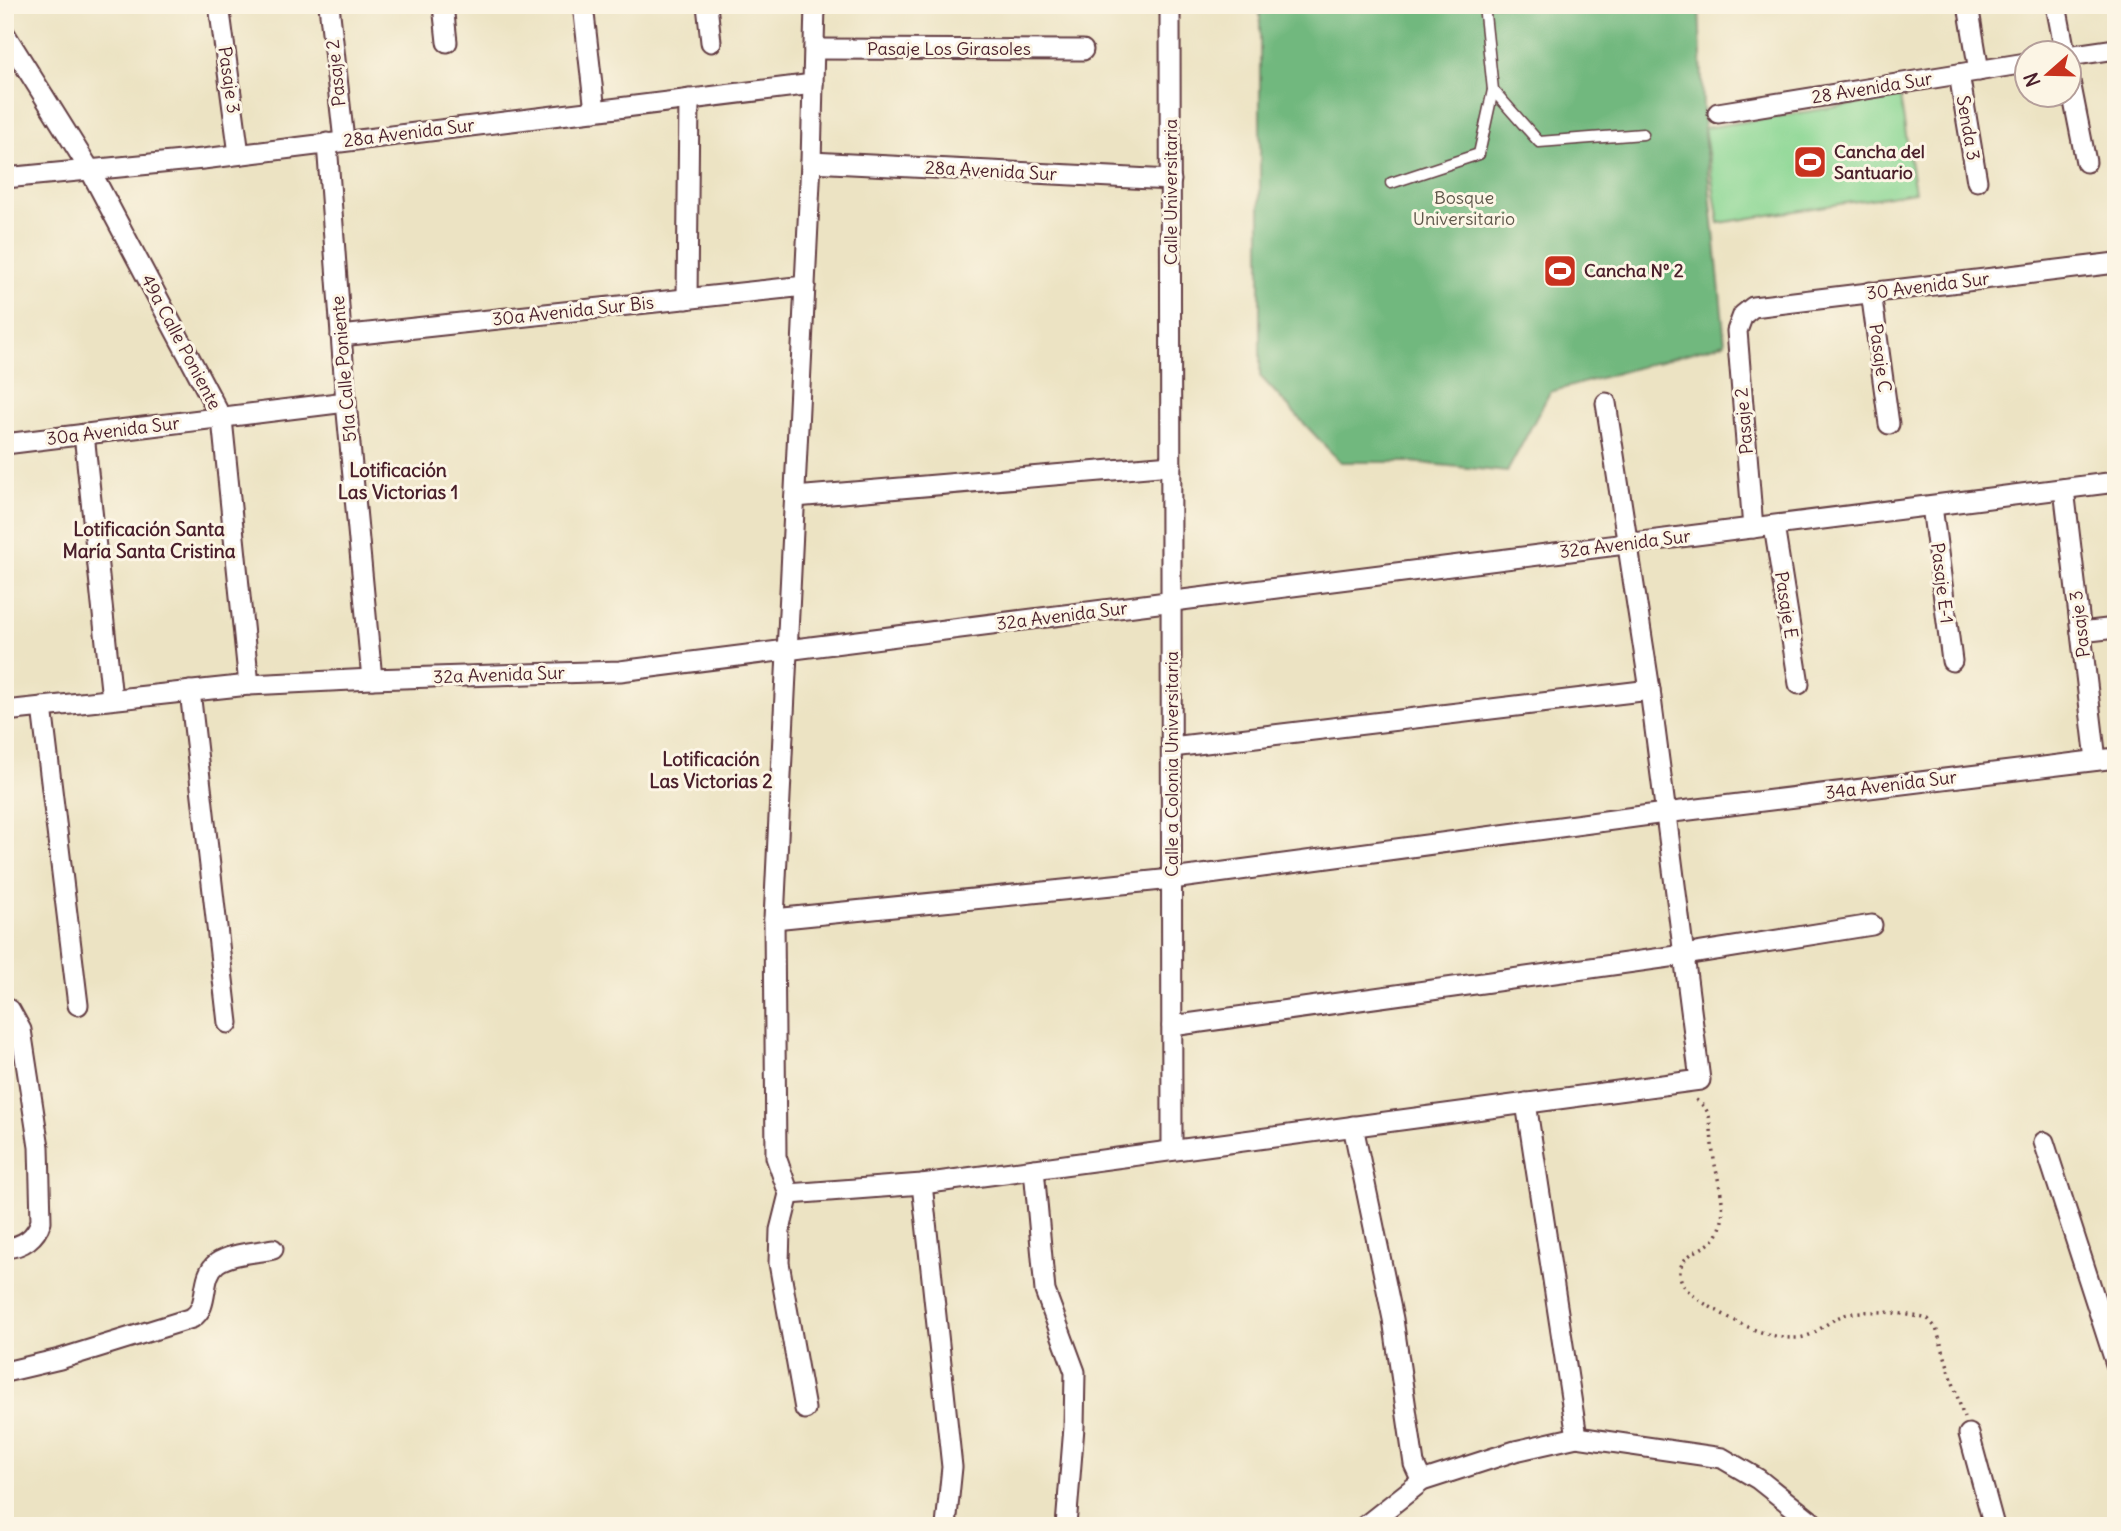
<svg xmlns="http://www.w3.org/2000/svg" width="2121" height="1531" viewBox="0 0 2121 1531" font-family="Delius,sans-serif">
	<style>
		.green { fill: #8cd794; stroke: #6b7b60; stroke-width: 2 }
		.forest { fill: #71b87e; stroke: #5e6c54; stroke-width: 2 }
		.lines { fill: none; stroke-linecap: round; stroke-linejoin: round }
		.lane-casing { stroke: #623c42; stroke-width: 13 }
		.street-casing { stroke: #623c42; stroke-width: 23 }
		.path { stroke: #623c42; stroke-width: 3.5; stroke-dasharray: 2 5; stroke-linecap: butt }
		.lane { stroke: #fff; stroke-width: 10 }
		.street { stroke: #fff; stroke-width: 19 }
		.labels { text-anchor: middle; stroke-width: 6; stroke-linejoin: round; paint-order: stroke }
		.street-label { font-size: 18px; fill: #4a1f2b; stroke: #fcf5e5 }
		.poi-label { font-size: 18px; font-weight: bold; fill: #4a1f2b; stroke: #fcf5e5; text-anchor: start }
		.park-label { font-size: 18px; fill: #5e564a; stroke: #fcf5e5 }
		.neighbourhood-label { font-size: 19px; font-weight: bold; fill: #4a1f2b; stroke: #fcf5e5 }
	</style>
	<rect width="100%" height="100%" fill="#fcf5e5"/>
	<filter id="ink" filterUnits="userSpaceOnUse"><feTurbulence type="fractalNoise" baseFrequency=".0143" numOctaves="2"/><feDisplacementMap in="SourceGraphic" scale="14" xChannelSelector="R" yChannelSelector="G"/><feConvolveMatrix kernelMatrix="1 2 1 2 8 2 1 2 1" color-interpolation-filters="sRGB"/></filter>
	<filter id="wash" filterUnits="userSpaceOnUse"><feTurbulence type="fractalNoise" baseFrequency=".00686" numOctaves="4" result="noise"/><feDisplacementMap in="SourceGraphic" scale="28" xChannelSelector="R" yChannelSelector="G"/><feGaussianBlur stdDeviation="1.57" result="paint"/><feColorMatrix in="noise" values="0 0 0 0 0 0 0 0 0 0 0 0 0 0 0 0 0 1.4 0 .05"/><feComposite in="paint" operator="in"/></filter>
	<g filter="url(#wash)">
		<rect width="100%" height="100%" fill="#ece3c3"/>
		<path class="green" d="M1900,97L1915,192L1719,223L1704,128Z"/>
		<path class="forest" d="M1260,5H1699L1704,131L1725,343L1550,392L1507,472L1410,462H1340L1260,376Z"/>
	</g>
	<g filter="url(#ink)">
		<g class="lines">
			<defs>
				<g id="lane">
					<path d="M1493,90L1539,142L1643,134"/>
					<path d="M1391,183L1479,154L1493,90L1484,5"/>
				</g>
				<g id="street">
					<path d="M219,5L239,154"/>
					<path d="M329,5L344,141"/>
					<path d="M443,5L447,42"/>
					<path d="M583,5L595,111"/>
					<path d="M707,5L711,42"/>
					<path d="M1170,5L1172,1150"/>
					<path d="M1968,5L1979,71"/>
					<path d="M2056,5L2065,52"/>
					<path d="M5,34L90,170L222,419L249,685"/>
					<path d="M814,49L1083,50"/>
					<path d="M2068,56L2116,49"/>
					<path d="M2068,71L2086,162"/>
					<path d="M1959,74L1977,181"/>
					<path d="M1718,113L2026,63"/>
					<path d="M327,143L346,402L372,679"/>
					<path d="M811,162L1171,180"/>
					<path d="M5,178L203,159L813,84"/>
					<path d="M1871,292L1889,424"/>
					<path d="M687,299L689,99"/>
					<path d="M341,336L805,286"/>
					<path d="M84,434L112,699"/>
					<path d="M5,444L346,402"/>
					<path d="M2064,489L2096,760"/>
					<path d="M795,497L1171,465"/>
					<path d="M1932,506L1952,661"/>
					<path d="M1774,526L1799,684"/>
					<path d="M1753,528L1737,331L1743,315L1753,307L2116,263"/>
					<path d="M2081,632L2116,628"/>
					<path d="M190,691L228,1023"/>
					<path d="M42,707L78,1005"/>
					<path d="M5,711L249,685L372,679L620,671L2116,482"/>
					<path d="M1172,747L1650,690"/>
					<path d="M774,919L1172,879L1665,813L2116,758"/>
					<path d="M5,1007L10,1010L21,1030L39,1147L41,1221C36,1237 23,1247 5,1248"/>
					<path d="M1172,1026L1684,955L1872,925"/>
					<path d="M1526,1103L1577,1437"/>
					<path d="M1353,1126L1393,1319L1414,1464L1422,1481"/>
					<path d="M2044,1142L2116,1364"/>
					<path d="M1034,1169L1045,1291L1075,1372L1074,1427L1066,1526"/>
					<path d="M922,1184L952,1467L946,1526"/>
					<path d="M789,1194L922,1184L1700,1080L1650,690L1606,403"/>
					<path d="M5,1372L60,1359L192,1318C211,1306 199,1277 217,1263C231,1253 256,1253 273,1249"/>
					<path d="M805,1409L779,1263L780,1230L789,1194L776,1157L774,919L811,162L815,5"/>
					<path d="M1969,1434L1994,1526"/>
					<path d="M1365,1526L1422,1481L1515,1451L1577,1437L1722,1458L1758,1479L1817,1526"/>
				</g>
			</defs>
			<use href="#lane" class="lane-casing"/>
			<use href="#street" class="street-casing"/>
			<path class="path" d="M1696,1100C1702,1104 1707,1109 1709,1116C1712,1128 1711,1141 1713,1153C1716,1178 1731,1214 1716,1237C1706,1251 1679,1252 1680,1274C1680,1286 1693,1296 1702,1302C1729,1318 1763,1339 1796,1338C1812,1338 1824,1324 1839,1317C1862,1307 1903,1313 1928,1319L1936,1328L1964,1418"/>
			<use href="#lane" class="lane"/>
			<use href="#street" class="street"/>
		</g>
	</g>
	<defs>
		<symbol id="stadium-square" viewBox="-11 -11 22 22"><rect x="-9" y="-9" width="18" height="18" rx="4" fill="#c8321e" stroke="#fcf5e5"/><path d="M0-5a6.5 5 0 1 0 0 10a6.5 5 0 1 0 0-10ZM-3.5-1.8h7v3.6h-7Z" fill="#fff"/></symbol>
	</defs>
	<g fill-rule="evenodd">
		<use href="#stadium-square" x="1791" y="143" width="38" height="38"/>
		<use href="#stadium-square" x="1541" y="252" width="38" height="38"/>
	</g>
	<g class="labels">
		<g class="street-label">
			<text x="949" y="55">Pasaje Los Girasoles</text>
			<text transform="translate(336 73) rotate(-96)" y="6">Pasaje 2</text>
			<text transform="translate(229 80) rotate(82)" y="6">Pasaje 3</text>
			<text transform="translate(1872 88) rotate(-9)" y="6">28 Avenida Sur</text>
			<text transform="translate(1968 128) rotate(80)" y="6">Senda 3</text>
			<text transform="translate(409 133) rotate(-7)" y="6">28a Avenida Sur</text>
			<text transform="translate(991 171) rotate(3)" y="6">28a Avenida Sur</text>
			<text transform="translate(1171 192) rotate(-90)" y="6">Calle Universitaria</text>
			<text transform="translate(1928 286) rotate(-7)" y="6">30 Avenida Sur</text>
			<text transform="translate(573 311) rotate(-6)" y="6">30a Avenida Sur Bis</text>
			<text transform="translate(181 342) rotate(62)" y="6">49a Calle Poniente</text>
			<text transform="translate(1880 358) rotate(82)" y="6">Pasaje C</text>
			<text transform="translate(344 369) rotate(-95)" y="6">51a Calle Poniente</text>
			<text transform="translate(1744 421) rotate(-95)" y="6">Pasaje 2</text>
			<text transform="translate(113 431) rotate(-7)" y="6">30a Avenida Sur</text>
			<text transform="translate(1625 544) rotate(-7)" y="6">32a Avenida Sur</text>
			<text transform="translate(1942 583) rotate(83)" y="6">Pasaje E-1</text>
			<text transform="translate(1786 605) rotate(81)" y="6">Pasaje E</text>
			<text transform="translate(1062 616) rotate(-7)" y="6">32a Avenida Sur</text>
			<text transform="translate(2080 624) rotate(-97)" y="6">Pasaje 3</text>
			<text transform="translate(499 675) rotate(-2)" y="6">32a Avenida Sur</text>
			<text transform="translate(1172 764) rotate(-90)" y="6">Calle a Colonia Universitaria</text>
			<text transform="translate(1891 785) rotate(-7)" y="6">34a Avenida Sur</text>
		</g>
		<g class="poi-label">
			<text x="1834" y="158">Cancha del<tspan x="1834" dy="21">Santuario</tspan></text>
			<text x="1584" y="277">Cancha Nº 2</text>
		</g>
		<g class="park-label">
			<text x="1464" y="204">Bosque<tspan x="1464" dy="21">Universitario</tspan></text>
		</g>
		<g class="neighbourhood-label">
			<text x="398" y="477">Lotificación<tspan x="398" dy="22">Las Victorias 1</tspan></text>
			<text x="149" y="536">Lotificación Santa<tspan x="149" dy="22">María Santa Cristina</tspan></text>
			<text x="711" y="766">Lotificación<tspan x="711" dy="22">Las Victorias 2</tspan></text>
		</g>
	</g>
	<rect width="2121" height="1531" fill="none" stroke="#fcf5e5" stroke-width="28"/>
	<g transform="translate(2048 74) rotate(250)"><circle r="33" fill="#fcf5e5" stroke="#b59f9b" stroke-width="2"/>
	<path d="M0-5L12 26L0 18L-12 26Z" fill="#c8321e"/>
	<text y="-10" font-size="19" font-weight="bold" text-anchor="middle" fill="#4a1f2b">N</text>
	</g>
</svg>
